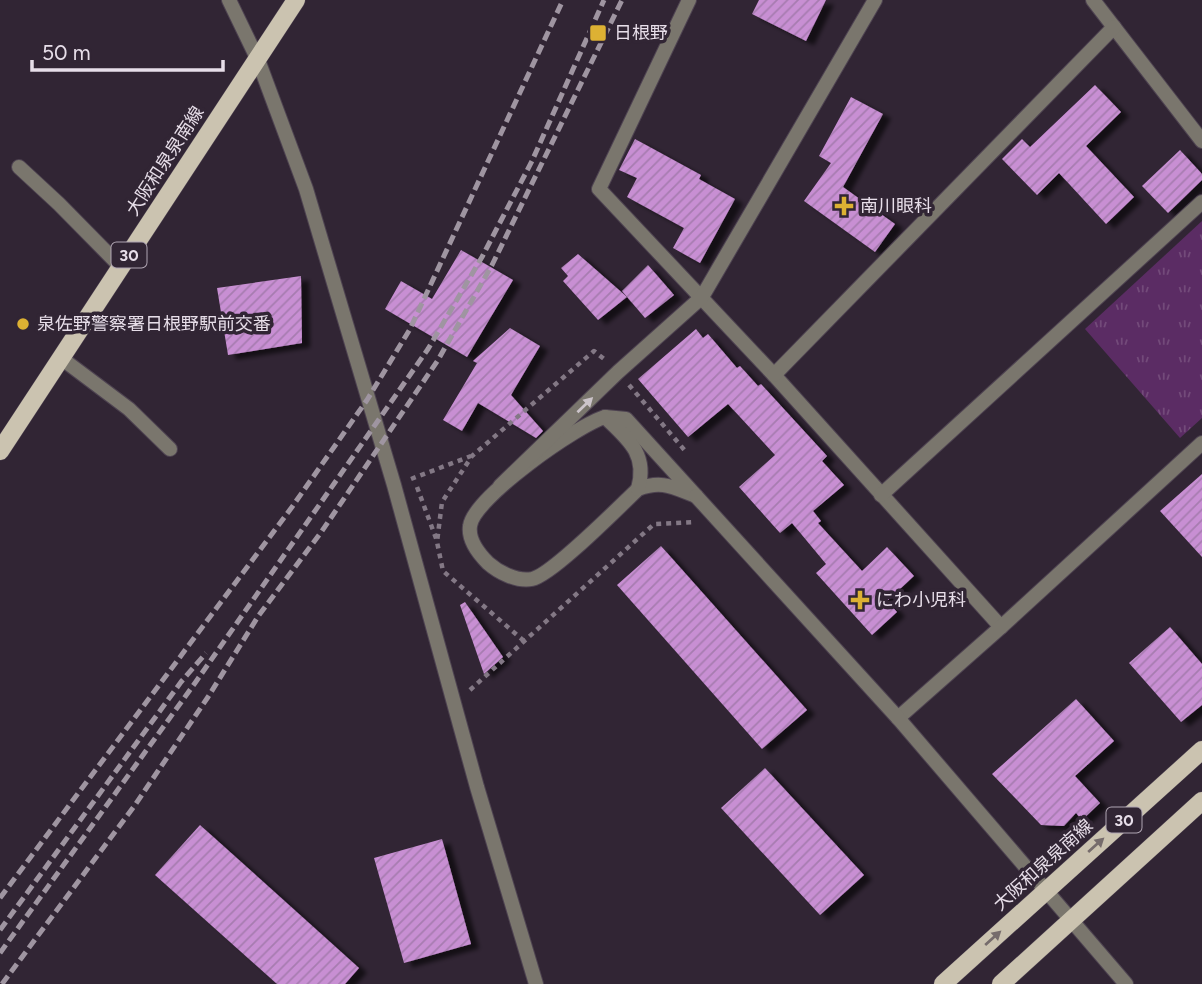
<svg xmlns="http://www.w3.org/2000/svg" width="1202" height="984" viewBox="0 0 1202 984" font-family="Figtree,'Noto Sans JP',sans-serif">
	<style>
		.park { fill: url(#park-tufts) }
		.building { fill: url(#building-hatch); filter: url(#shadow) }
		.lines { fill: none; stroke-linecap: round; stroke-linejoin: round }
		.minor-casing { stroke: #4e4351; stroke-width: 16 }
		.tertiary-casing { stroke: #4e4351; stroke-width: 16 }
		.primary-casing { stroke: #4e4351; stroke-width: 19 }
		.path { stroke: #837885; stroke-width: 4.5; stroke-dasharray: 5 5; stroke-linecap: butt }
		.minor { stroke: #7a766d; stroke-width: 14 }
		.tertiary { stroke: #7a766d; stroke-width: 14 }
		.primary { stroke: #cbc3b0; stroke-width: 18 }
		.rail { stroke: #9f95a1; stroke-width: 5; stroke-dasharray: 10 5; stroke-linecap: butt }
		.oneway { fill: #ccc4ca }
		.oneway2 { fill: #766c6c }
		.poi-dot { fill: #ddb133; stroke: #312534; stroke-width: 2.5 }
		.labels { text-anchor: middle; stroke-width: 7; stroke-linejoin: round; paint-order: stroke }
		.shield { fill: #312534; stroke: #b0a6b3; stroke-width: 2 }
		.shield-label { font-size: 16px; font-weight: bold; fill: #e7dee9 }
		.poi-label { font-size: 18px; fill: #e7dee9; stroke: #312534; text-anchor: start }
		.street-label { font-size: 18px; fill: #e7dee9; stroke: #312534 }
	</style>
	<defs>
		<pattern id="park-tufts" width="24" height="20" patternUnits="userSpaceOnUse" patternTransform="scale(1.75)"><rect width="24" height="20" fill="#5b2c64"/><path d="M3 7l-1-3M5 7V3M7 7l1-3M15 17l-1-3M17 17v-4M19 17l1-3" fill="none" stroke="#734a7a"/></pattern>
		<pattern id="building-hatch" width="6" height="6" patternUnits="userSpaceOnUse" patternTransform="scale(1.75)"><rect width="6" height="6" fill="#c88fd3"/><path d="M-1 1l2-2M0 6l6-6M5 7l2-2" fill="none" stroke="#a77cb0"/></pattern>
		<filter id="shadow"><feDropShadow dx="8" dy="4.5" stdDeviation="2" flood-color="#0009"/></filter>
	</defs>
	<rect width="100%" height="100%" fill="#312534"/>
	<path class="park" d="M1202,221V418L1180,438L1085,329Z"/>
	<g class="building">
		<path d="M759,0H826L806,41L752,14Z"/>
		<path d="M1095,85L1121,112L1086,146L1134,197L1106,224L1059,173L1037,195L1002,159L1022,139L1030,147Z"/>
		<path d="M851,97L883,114L843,187L895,224L875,252L804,201L831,163L819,156Z"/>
		<path d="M635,139L701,175L699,179L735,199L700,263L673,248L684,228L627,197L637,178L619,170Z"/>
		<path d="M1180,150L1202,174V180L1168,213L1142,186Z"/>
		<path d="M461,250L513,280L467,357L385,309L401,281L432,299Z"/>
		<path d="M578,254L627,297L598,320L563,281L568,276L561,268Z"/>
		<path d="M648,265L674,295L645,318L622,291Z"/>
		<path d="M301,276L302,343L228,355L217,288Z"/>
		<path d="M510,328L540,346L511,395L543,431L536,438L478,403L462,431L443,420L477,363L473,361Z"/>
		<path d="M696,329L703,338L708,334L737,368L740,366L758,386L761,384L827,456L822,461L844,485L813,511L821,521L818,523L862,571L887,547L914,576L887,601L897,612L872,635L816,573L826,564L792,523L780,533L739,487L775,455L728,404L688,437L638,379Z"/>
		<path d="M1202,474V557L1160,511Z"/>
		<path d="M661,546L807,710L762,749L617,585Z"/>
		<path d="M465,602L503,657L484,674L460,605Z"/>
		<path d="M1170,627L1202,664V705L1181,722L1129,663Z"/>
		<path d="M1076,699L1114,741L1075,776L1100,803L1082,820L1076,813L1064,826L1041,825L992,774Z"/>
		<path d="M765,768L864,875L820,915L721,808Z"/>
		<path d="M200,825L359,968L345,984H277L155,875Z"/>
		<path d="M442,839L471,944L404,963L374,858Z"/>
	</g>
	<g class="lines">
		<defs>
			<g id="minor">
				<path d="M229,0L258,60L306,189L394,485L477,787L536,984"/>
				<path d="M689,0L599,189L774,375L1001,627"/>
				<path d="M1093,0L1202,141"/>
				<path d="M19,167L59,204L121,267"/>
				<path d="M61,358L129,409L170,449"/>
				<path d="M774,375L1114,27"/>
				<path d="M605,417L626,419L696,496C672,487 662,480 638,489C619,507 552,575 532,579C517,582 498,572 488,563C479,554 468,540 470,526C473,498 579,424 605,417Z"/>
				<path d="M605,417C628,439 648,454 638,489"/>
				<path d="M500,486L618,372L702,297L875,0"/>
				<path d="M881,495L1202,202"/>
				<path d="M898,718L1001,627L1202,443"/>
			</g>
			<path id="tertiary" d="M696,496L898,718L1126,984"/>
			<g id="primary">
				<path d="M0,451L296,0"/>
				<path d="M943,984L1202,750"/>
				<path d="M1001,984L1202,801"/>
			</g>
		</defs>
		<use href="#minor" class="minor-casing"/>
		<use href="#tertiary" class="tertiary-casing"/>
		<use href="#primary" class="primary-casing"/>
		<g class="path">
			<path d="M629,385L687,453"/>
			<path d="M411,479L471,456"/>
			<path d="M417,487L437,541"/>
			<path d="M524,641L443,571L437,542L442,502L472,456L594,351L604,359"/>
			<path d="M470,690L654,524L694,522"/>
		</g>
		<use href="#minor" class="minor"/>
		<use href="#tertiary" class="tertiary"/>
		<use href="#primary" class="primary"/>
		<g class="rail">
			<path d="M0,898L292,507L367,400L410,329L563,0"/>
			<path d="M0,930L181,682L206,653"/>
			<path d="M0,953L195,683L428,349L482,257L532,161L604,0"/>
			<path d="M2,984L135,805L208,697L259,615L322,531L438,360L492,265L622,0"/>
		</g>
	</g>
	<defs><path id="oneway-solid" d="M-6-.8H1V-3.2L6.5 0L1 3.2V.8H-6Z" transform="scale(1.75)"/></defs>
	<use class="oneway" href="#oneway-solid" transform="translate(585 405) rotate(-44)"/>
	<g class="oneway2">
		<use href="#oneway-solid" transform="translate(1096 845) rotate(-42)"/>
		<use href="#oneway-solid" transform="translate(993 938) rotate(-42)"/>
	</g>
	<g class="poi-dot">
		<rect x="589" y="24" width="18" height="18" rx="3.5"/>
		<path d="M840.5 195.5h7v7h7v7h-7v7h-7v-7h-7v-7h7z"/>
		<circle cx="23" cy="324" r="7"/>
		<path d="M856.5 589.5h7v7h7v7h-7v7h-7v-7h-7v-7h7z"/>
	</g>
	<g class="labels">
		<g class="shield">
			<rect x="111.5" y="242.5" width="35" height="25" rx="5"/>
			<rect x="1106.5" y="807.5" width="35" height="25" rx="5"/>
		</g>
		<g class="shield-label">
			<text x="129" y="261">30</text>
			<text x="1124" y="826">30</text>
		</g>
		<g class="poi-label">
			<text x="614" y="39">日根野</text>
			<text x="860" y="212">南川眼科</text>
			<text x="37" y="330">泉佐野警察署日根野駅前交番</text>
			<text x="876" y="606">にわ小児科</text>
		</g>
		<g class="street-label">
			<text transform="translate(165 161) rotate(-57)" y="6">大阪和泉泉南線</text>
			<text transform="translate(1043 865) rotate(-42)" y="6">大阪和泉泉南線</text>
		</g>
	</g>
	<path d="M32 60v10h191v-10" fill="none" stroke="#e7dee9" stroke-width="3.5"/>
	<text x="42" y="60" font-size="21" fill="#e7dee9" stroke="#312534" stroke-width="5" paint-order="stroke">50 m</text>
</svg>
